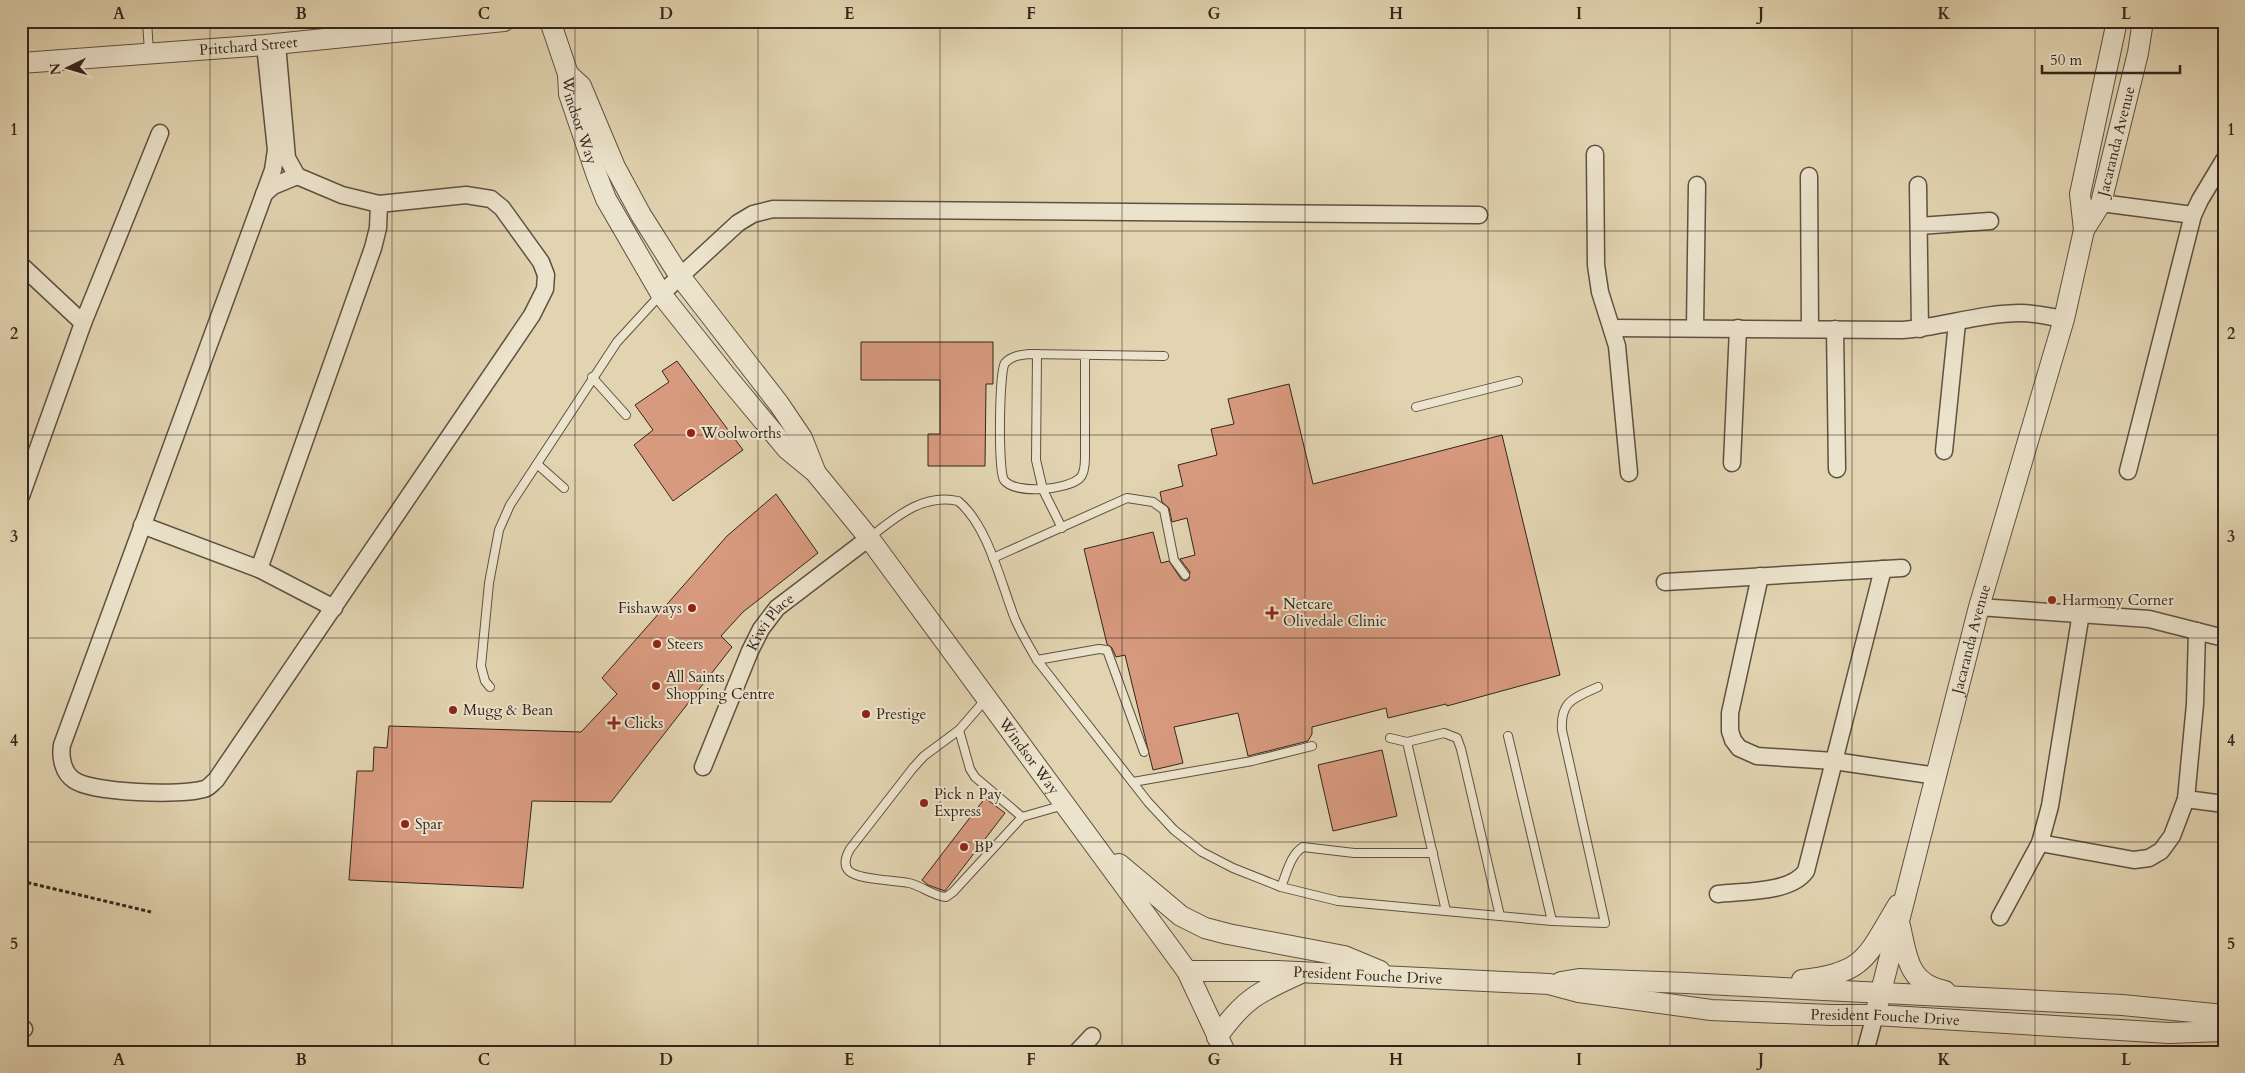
<svg xmlns="http://www.w3.org/2000/svg" width="2245" height="1073" viewBox="0 0 2245 1073" font-family="Cardo,serif">
	<style>
		.building { fill: #d89a7f; stroke: #33251d }
		.lines { fill: none; stroke-linecap: round; stroke-linejoin: round }
		.service-casing { stroke: #5f5142; stroke-width: 10 }
		.minor-casing { stroke: #5f5142; stroke-width: 19 }
		.tertiary-casing { stroke: #5f5142; stroke-width: 22 }
		.path { stroke: #33251d; stroke-width: 3; stroke-dasharray: 4 2.5; stroke-linecap: butt }
		.service { stroke: #ece3cc; stroke-width: 8 }
		.minor { stroke: #ece3cc; stroke-width: 16 }
		.tertiary { stroke: #ece3cc; stroke-width: 20 }
		.grid { fill: none; stroke: #33251d; stroke-width: 1; stroke-opacity: 0.55 }
		.poi-dot { fill: #8f2418; stroke: #ece3cc; stroke-width: 2 }
		.labels { text-anchor: middle; stroke-width: 4; stroke-linejoin: round; paint-order: stroke }
		.street-label { font-size: 15px; fill: #33251d; stroke: #ece3cc }
		.poi-label { font-size: 15px; fill: #33251d; stroke: #ece3cc; text-anchor: start }
		.neatline { fill: none; stroke: #33251d; stroke-width: 2 }
		.grid-label { font-size: 16px; text-anchor: middle; font-weight: bold; fill: #33251d }
	</style>
	<rect width="100%" height="100%" fill="#e2d4b1"/>
	<filter id="stains"><feTurbulence type="fractalNoise" baseFrequency=".004" numOctaves="4"/><feColorMatrix values="0 0 0 0 .2 0 0 0 0 .09 0 0 0 0 .02 0 0 0 .5 -.17"/></filter>
	<radialGradient id="worn" r=".72"><stop offset=".6" stop-color="#630" stop-opacity="0"/><stop offset="1" stop-color="#630" stop-opacity=".3"/></radialGradient>
	<g class="building">
		<path d="M861,342H993V384H986L985,466H928V434H940V380H861Z"/>
		<path d="M677,361L743,450L673,501L634,445L653,430L635,405L669,382L662,371Z"/>
		<path d="M1289,384L1313,484L1502,435L1560,675L1447,706L1446,704L1388,718L1386,708L1312,727V734L1308,741L1248,756L1238,713L1174,727L1183,763L1153,770L1125,655L1116,657L1112,648L1107,644L1084,549L1153,532L1161,563L1169,561L1181,579L1185,581L1189,579L1190,572L1180,559L1195,555L1187,518L1172,522L1169,508L1162,502L1160,492L1183,486L1178,465L1217,455L1211,429L1234,424L1228,399Z"/>
		<path d="M776,494L818,553L743,612L721,636L732,647L611,802L532,801L523,888L349,880L357,771H373L374,747L387,748L389,726L581,732L617,694L602,678L727,536Z"/>
		<path d="M1382,750L1397,816L1333,831L1318,765Z"/>
		<path d="M985,798L1005,813L945,891L928,885L922,880Z"/>
	</g>
	<g class="lines">
		<defs>
			<g id="service">
				<path d="M147,21L149,52"/>
				<path d="M1037,354L1036,460L1043,490L1062,528"/>
				<path d="M1085,355V457C1085,463 1085,473 1080,478C1067,490 1015,495 1004,480C998,471 999,371 1005,363C1011,356 1020,355 1029,354L1164,356"/>
				<path d="M592,377L626,415"/>
				<path d="M1416,407L1518,381"/>
				<path d="M537,464L564,488"/>
				<path d="M869,538C896,517 923,493 958,501C988,525 1001,584 1015,619C1021,633 1029,646 1037,660L1148,802L1174,830L1202,852L1233,868L1281,887L1338,901L1552,921L1605,923L1562,730C1560,701 1574,698 1598,687"/>
				<path d="M993,558L1127,498L1153,502L1164,510L1174,560L1185,575"/>
				<path d="M1037,660L1099,649L1107,650L1144,752"/>
				<path d="M490,687L485,681L481,666L489,583L499,530L510,505L617,342L661,294"/>
				<path d="M986,699L959,730L924,756L913,768L850,849C846,856 843,865 849,871C858,880 896,880 909,883C922,886 933,896 946,897L953,892L1022,817L1064,805"/>
				<path d="M959,730L970,769L975,777L1022,817"/>
				<path d="M1508,736L1552,921"/>
				<path d="M1390,738L1407,742L1444,733L1457,738L1461,749L1500,916"/>
				<path d="M1407,742L1446,911"/>
				<path d="M1133,782L1252,761L1312,746"/>
				<path d="M1281,887C1287,873 1290,855 1303,847L1354,853H1433"/>
			</g>
			<g id="minor">
				<path d="M265,45L276,150L273,170L62,745C60,757 63,773 74,780C92,793 182,796 204,789C209,788 212,783 216,780L532,315L545,289L546,275L541,262L502,208L491,199L466,195L379,204L342,195L297,176L287,158L277,44"/>
				<path d="M1595,154L1596,265L1600,292L1617,346L1629,473"/>
				<path d="M1809,176L1810,329"/>
				<path d="M1918,185L1920,329"/>
				<path d="M264,194L273,186L297,176"/>
				<path d="M2101,203L2193,215"/>
				<path d="M1919,226L1990,221"/>
				<path d="M21,265L83,323L21,496"/>
				<path d="M661,294L738,223L753,214L773,209L1479,215"/>
				<path d="M83,323L160,133"/>
				<path d="M1612,328L1903,330C1942,327 1981,313 2021,313C2036,313 2050,317 2064,319"/>
				<path d="M1695,328L1697,185"/>
				<path d="M1835,329L1837,469"/>
				<path d="M1944,451L1957,323"/>
				<path d="M1732,463L1738,328"/>
				<path d="M2128,471L2193,215L2200,200L2224,160"/>
				<path d="M142,525L259,569L334,608"/>
				<path d="M259,569L373,248L378,228L379,204"/>
				<path d="M1760,576L1730,713V731L1733,740L1739,748L1757,756L1834,761L1937,776"/>
				<path d="M1665,582L1902,568"/>
				<path d="M1979,607L2149,619L2224,638"/>
				<path id="s1" d="M703,767L750,651L761,629L777,608L869,538"/>
				<path d="M2186,799L2224,804"/>
				<path d="M2040,843L2134,860L2149,858L2161,851L2172,836L2186,799L2195,704L2197,631"/>
				<path d="M1718,894C1744,891 1791,893 1806,871L1883,569"/>
				<path d="M2000,917L2040,843L2050,806L2081,613"/>
				<path d="M21,1028L24,1029"/>
				<path d="M1077,1052L1092,1036"/>
				<path d="M1865,1052L1875,1015"/>
			</g>
			<g id="tertiary">
				<path id="s2" d="M550,21L568,74L569,94L597,176L606,199L661,294L727,377L787,449L815,472L869,538L1187,971L1225,1052"/>
				<path id="s3" d="M21,63L265,45L504,21"/>
				<path d="M568,74L581,86L615,167L641,215L679,275L779,404L802,438L815,471"/>
				<path d="M2084,230L2080,194L2117,21"/>
				<path d="M1119,864L1181,916L1205,928L1228,934L1344,956L1380,971"/>
				<path d="M1900,926C1907,957 1908,984 1945,991"/>
				<path id="s4" d="M1187,971H1277L1549,984L1579,992L1711,1010L1831,1015H1875L2169,1033L2224,1031"/>
				<path d="M1802,980C1866,973 1867,956 1898,905"/>
				<path d="M1561,982L1579,979L1686,983L2122,1005L2224,1015"/>
				<path id="s5" d="M1875,1015L1979,607L2064,319L2084,230L2101,203L2138,53L2143,21"/>
				<path d="M1217,1037C1244,999 1257,993 1299,974"/>
			</g>
		</defs>
		<use href="#service" class="service-casing"/>
		<use href="#minor" class="minor-casing"/>
		<use href="#tertiary" class="tertiary-casing"/>
		<path class="path" d="M21,881L151,912"/>
		<use href="#service" class="service"/>
		<use href="#minor" class="minor"/>
		<use href="#tertiary" class="tertiary"/>
	</g>
	<path class="grid" d="M210,21V1052M392,21V1052M575,21V1052M758,21V1052M940,21V1052M1122,21V1052M1305,21V1052M1488,21V1052M1670,21V1052M1852,21V1052M2035,21V1052M21,231H2224M21,435H2224M21,638H2224M21,842H2224"/>
	<g class="poi-dot">
		<circle cx="691" cy="433" r="5"/>
		<circle cx="2052" cy="600" r="5"/>
		<circle cx="692" cy="608" r="5"/>
		<path d="M1269.5 605.5h5v5h5v5h-5v5h-5v-5h-5v-5h5z"/>
		<circle cx="657" cy="644" r="5"/>
		<circle cx="656" cy="686" r="5"/>
		<circle cx="453" cy="710" r="5"/>
		<circle cx="866" cy="714" r="5"/>
		<path d="M611.5 715.5h5v5h5v5h-5v5h-5v-5h-5v-5h5z"/>
		<circle cx="924" cy="803" r="5"/>
		<circle cx="405" cy="824" r="5"/>
		<circle cx="964" cy="847" r="5"/>
	</g>
	<g class="labels">
		<g class="street-label">
			<text dy="5" stroke="none"><textPath href="#s3" startOffset="228">Pritchard Street</textPath></text>
			<text dy="5" stroke="none"><textPath href="#s2" startOffset="104">Windsor Way</textPath></text>
			<text dy="5" stroke="none"><textPath href="#s5" startOffset="908">Jacaranda Avenue</textPath></text>
			<text dy="5" stroke="none"><textPath href="#s1" startOffset="161">Kiwi Place</textPath></text>
			<text dy="5" stroke="none"><textPath href="#s5" startOffset="388">Jacaranda Avenue</textPath></text>
			<text dy="5" stroke="none"><textPath href="#s2" startOffset="889">Windsor Way</textPath></text>
			<text dy="5" stroke="none"><textPath href="#s4" startOffset="181">President Fouche Drive</textPath></text>
			<text dy="5" stroke="none"><textPath href="#s4" startOffset="701">President Fouche Drive</textPath></text>
		</g>
		<g class="poi-label">
			<text x="701" y="438">Woolworths</text>
			<text x="2062" y="605">Harmony Corner</text>
			<text x="1283" y="609">Netcare<tspan x="1283" dy="17">Olivedale Clinic</tspan></text>
			<text x="682" y="613" text-anchor="end">Fishaways</text>
			<text x="667" y="649">Steers</text>
			<text x="666" y="682">All Saints<tspan x="666" dy="17">Shopping Centre</tspan></text>
			<text x="463" y="715">Mugg &amp; Bean</text>
			<text x="876" y="719">Prestige</text>
			<text x="624" y="728">Clicks</text>
			<text x="934" y="799">Pick n Pay<tspan x="934" dy="17">Express</tspan></text>
			<text x="415" y="829">Spar</text>
			<text x="974" y="852">BP</text>
		</g>
	</g>
	<rect width="2245" height="1073" fill="none" stroke="#e2d4b1" stroke-width="55"/>
	<g transform="translate(68 68) rotate(265)" stroke="#ece3cc" stroke-width="4" paint-order="stroke">
	<path d="M0-4L9 19L0 12L-9 19Z" fill="#33251d"/>
	<text y="-8" font-size="14" font-weight="bold" text-anchor="middle" fill="#33251d">N</text>
	</g>
	<path d="M2042 65v8h138v-8" fill="none" stroke="#33251d" stroke-width="2.5"/>
	<text x="2050" y="65" font-size="15" fill="#33251d" stroke="#ece3cc" stroke-width="4" paint-order="stroke">50 m</text>
	<rect x="28" y="28" width="2190" height="1018" class="neatline"/>
	<g class="grid-label">
		<text x="119" y="19">A</text>
		<text x="301" y="19">B</text>
		<text x="484" y="19">C</text>
		<text x="666" y="19">D</text>
		<text x="849" y="19">E</text>
		<text x="1031" y="19">F</text>
		<text x="1214" y="19">G</text>
		<text x="1396" y="19">H</text>
		<text x="1579" y="19">I</text>
		<text x="1761" y="19">J</text>
		<text x="1944" y="19">K</text>
		<text x="2126" y="19">L</text>
		<text x="14" y="135">1</text>
		<text x="2231" y="135">1</text>
		<text x="14" y="339">2</text>
		<text x="2231" y="339">2</text>
		<text x="14" y="542">3</text>
		<text x="2231" y="542">3</text>
		<text x="14" y="746">4</text>
		<text x="2231" y="746">4</text>
		<text x="14" y="949">5</text>
		<text x="2231" y="949">5</text>
		<text x="119" y="1065">A</text>
		<text x="301" y="1065">B</text>
		<text x="484" y="1065">C</text>
		<text x="666" y="1065">D</text>
		<text x="849" y="1065">E</text>
		<text x="1031" y="1065">F</text>
		<text x="1214" y="1065">G</text>
		<text x="1396" y="1065">H</text>
		<text x="1579" y="1065">I</text>
		<text x="1761" y="1065">J</text>
		<text x="1944" y="1065">K</text>
		<text x="2126" y="1065">L</text>
	</g>
	<rect width="100%" height="100%" filter="url(#stains)"/>
	<rect width="100%" height="100%" fill="url(#worn)"/>
</svg>
